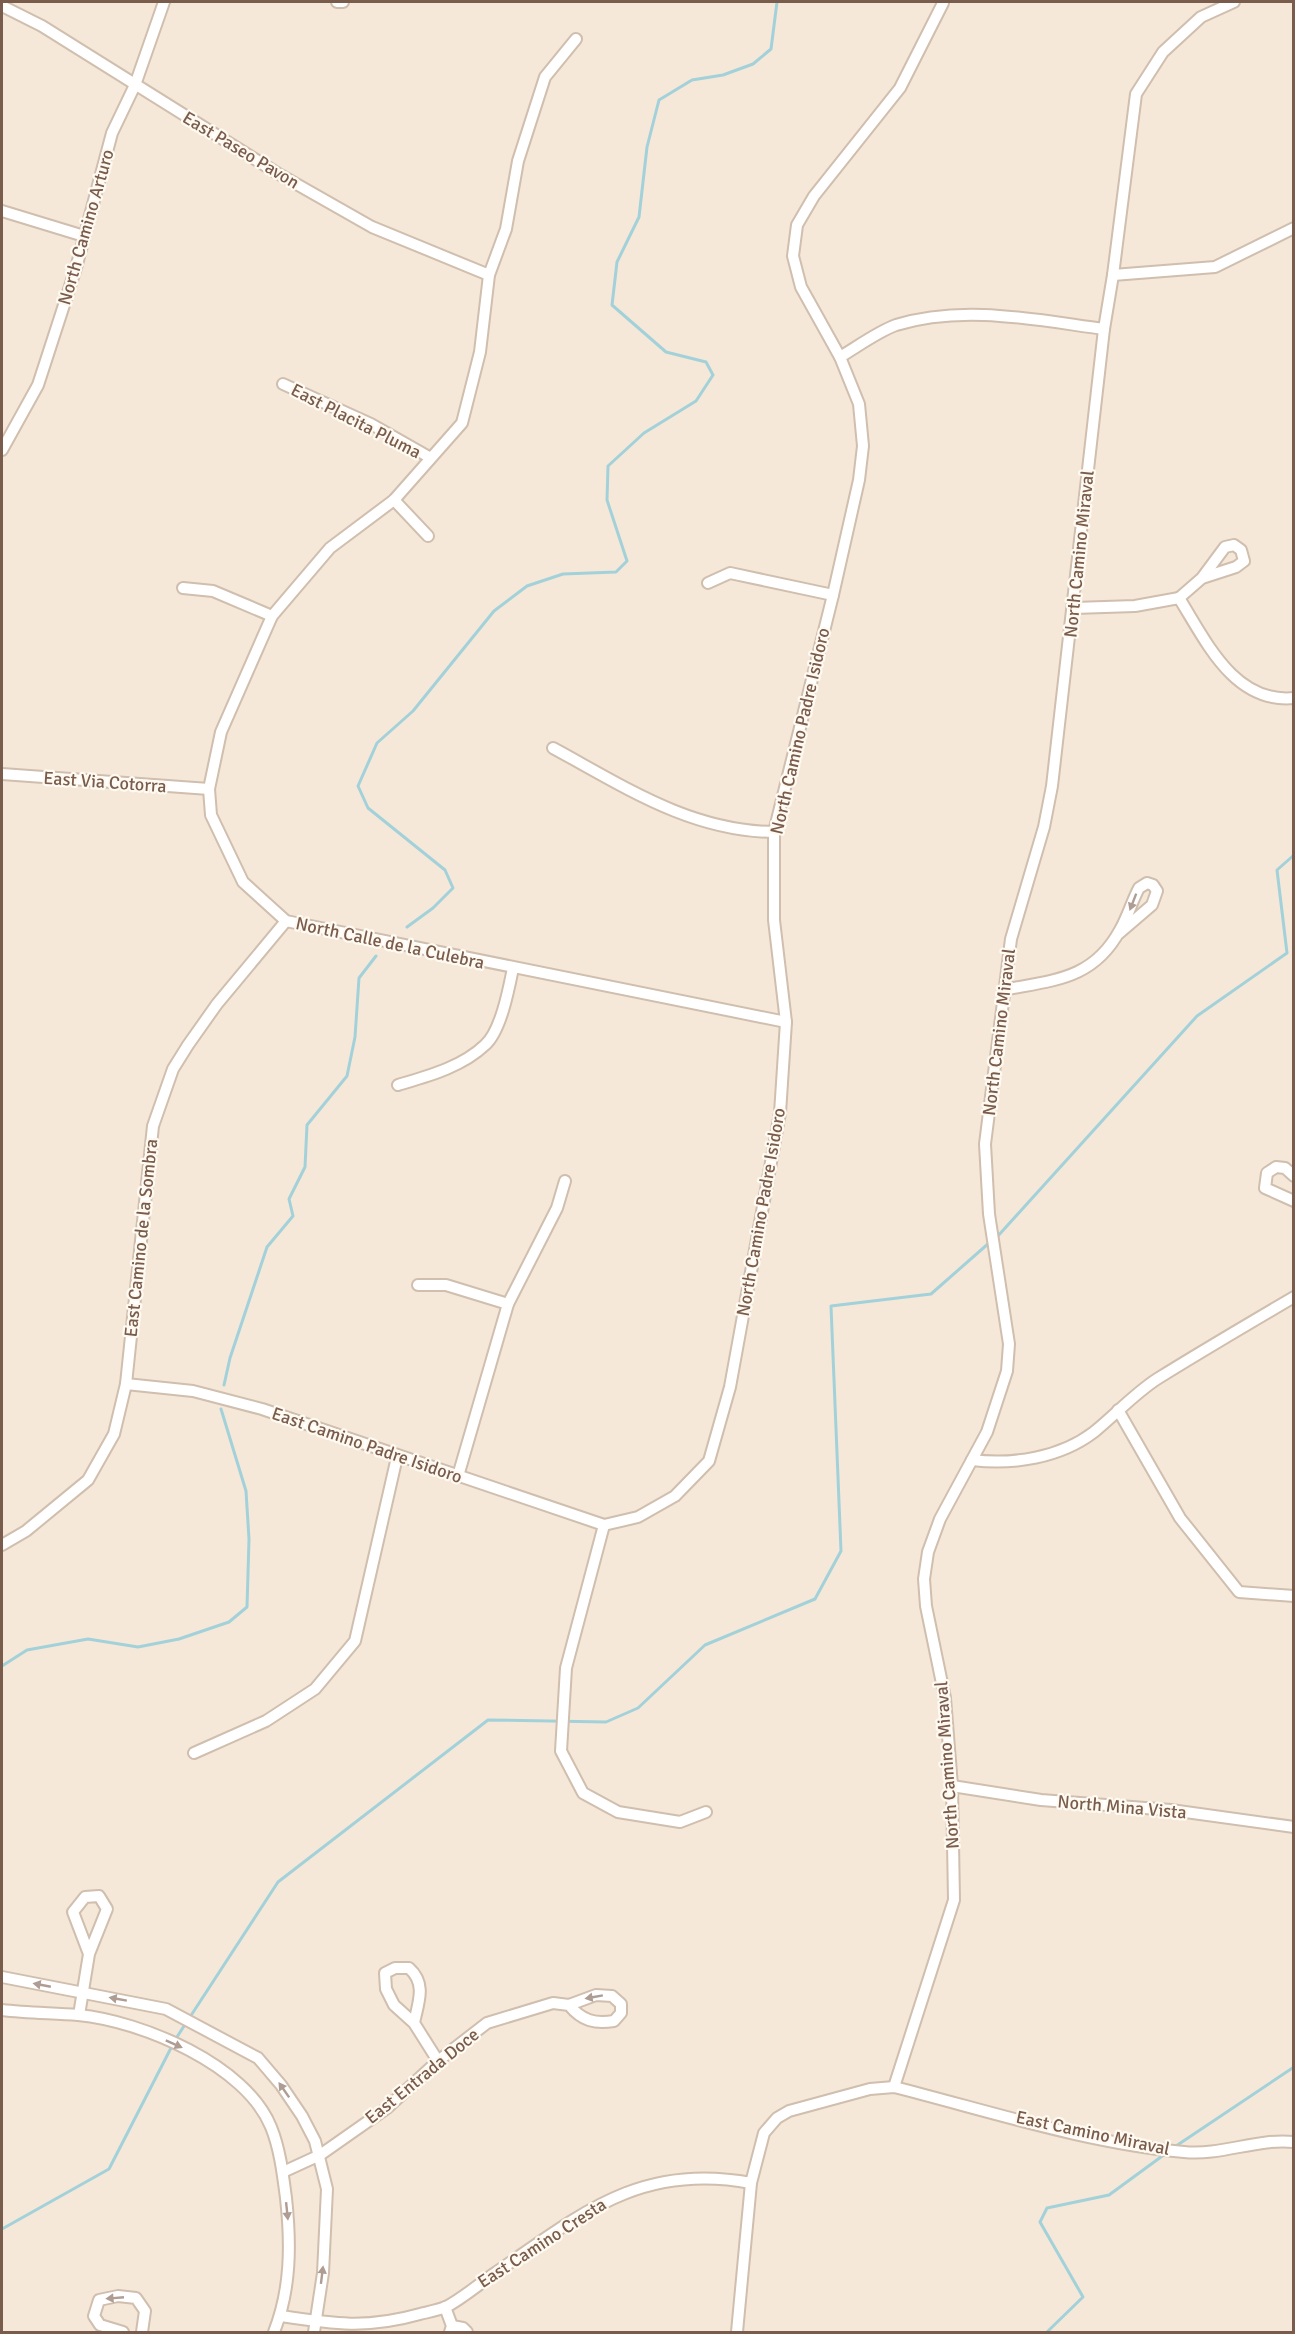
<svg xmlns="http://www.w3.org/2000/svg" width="1295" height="2334" viewBox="0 0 1295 2334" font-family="Signika,sans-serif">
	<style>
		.residential { fill: #f5e8d8 }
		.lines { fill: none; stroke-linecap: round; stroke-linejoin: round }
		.stream { stroke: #a3d1da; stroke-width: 3 }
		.minor-casing { stroke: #d0beae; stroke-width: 14 }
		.minor { stroke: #fff; stroke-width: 10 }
		.oneway { fill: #af9d94 }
		.labels { text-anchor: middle; stroke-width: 4.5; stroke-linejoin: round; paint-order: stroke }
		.street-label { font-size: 18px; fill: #795c4c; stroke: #fffaf1 }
	</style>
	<rect width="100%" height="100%" fill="#fdf6ea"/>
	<rect class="residential" x="2" y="2" width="1291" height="2330"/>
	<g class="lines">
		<g class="stream">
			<path d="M407,927L433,908L453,888L445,870L368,808L358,786L377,743L413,711L494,611L527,586L563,574L616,572L627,561L607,500L608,466L644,433L696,401L713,375L706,362L666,352L612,305L617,262L639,217L647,147L659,100L692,80L723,75L753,64L771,49L777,2"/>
			<path d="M997,1237L1197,1016L1287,953L1277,870L1294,855"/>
			<path d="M224,1385L230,1358L267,1247L293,1216L289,1199L305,1167L307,1125L347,1076L355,1037L359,978L376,956"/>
			<path d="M2,1666L27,1650L88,1639L138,1647L179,1639L229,1622L247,1607L249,1539L246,1491L221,1409"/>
			<path d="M190,2017L278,1882L488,1720L606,1722L638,1708L705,1645L815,1599L841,1551L831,1306L931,1294L989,1243"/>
			<path d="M175,2040L186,2023"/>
			<path d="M1173,2148L1294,2067"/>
			<path d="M2,2229L109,2169L172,2046"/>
			<path d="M1047,2332L1083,2297L1040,2222L1047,2208L1109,2195L1165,2154"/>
		</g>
		<defs>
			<g id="minor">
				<path d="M337,2H343"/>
				<path d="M2,6L42,26L277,173L372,227L489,275"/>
				<path d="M576,39L545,77L518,161L506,229L489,275L480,352L462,423L394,500L330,548L272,616L221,732L209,789L211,815L243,882L286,921L786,1022"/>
				<path d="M2,211L84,236"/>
				<path d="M1113,275L1215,267L1294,228"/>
				<path d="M840,357C857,347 877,332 896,325C963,304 1036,320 1104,329"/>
				<path d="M283,384L371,424L429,457"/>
				<path d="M2,450L38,385L76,268L112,133L135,85L164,2"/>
				<path d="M394,500L428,536"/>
				<path d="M708,583L730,573L833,595"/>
				<path d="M183,588L213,591L272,616"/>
				<path d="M1179,598L1202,578L1236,567L1244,561L1241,550L1234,545L1225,547L1202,578"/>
				<path d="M1074,608L1135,606L1179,598C1206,641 1234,704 1294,698"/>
				<path d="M553,748C625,787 690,831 774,832"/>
				<path d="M2,774L209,789"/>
				<path d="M1003,990C1053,980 1093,980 1120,930C1128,916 1132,901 1139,888L1147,883L1153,885L1157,891L1152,905L1117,935"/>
				<path d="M398,1085C428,1076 462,1067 485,1045C501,1031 509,988 513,968"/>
				<path d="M1294,1176L1285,1168L1276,1167L1267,1173L1265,1188L1294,1201"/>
				<path d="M418,1285H446L508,1304"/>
				<path d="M126,1384L193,1391L262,1409L604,1525"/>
				<path d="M1118,1410L1180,1518L1239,1592L1294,1596"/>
				<path d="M972,1460C1013,1465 1060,1458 1094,1432C1115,1415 1134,1394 1157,1379C1202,1351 1248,1324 1294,1297"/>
				<path d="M458,1476L508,1304L557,1208L565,1181"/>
				<path d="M604,1525L638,1517L675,1496L709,1461L730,1387L780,1113L786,1022L774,920V832L833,595L859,480L863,446L859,404L840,357L801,287L793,256L797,225L814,196L900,88L943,3"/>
				<path d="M604,1525L566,1668L561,1751L583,1793L618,1812L680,1822L706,1812"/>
				<path d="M2,1545L26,1531L88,1480L114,1434L126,1384L153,1126L173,1069L188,1045L217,1004L286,921"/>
				<path d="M194,1753L266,1721L315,1689L355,1641L397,1457"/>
				<path d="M952,1786L1041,1800L1171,1810L1294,1827"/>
				<path d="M2,1977L166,2009L258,2058L281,2085L302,2116L315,2141L327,2189L323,2273L314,2332"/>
				<path d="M2,2010C27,2013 53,2013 78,2015C142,2021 246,2065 271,2127C280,2149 283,2175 286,2198C291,2244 291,2289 274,2332"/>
				<path d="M79,2015L89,1954L107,1909L99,1896L85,1897L73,1912L89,1954"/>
				<path d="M414,2023C418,2003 427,1984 409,1968H395L385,1973L386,1989L394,2005L414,2023L438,2061"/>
				<path d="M894,2087L954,1900L952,1786L945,1698L926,1606L924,1579L928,1552L940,1519L987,1432L1007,1371L1009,1344L989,1214L985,1144L1011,939L1044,827L1052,786L1104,329L1113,275L1136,94L1163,52L1201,17L1234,2"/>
				<path d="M283,2172L320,2155L387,2108L438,2061L487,2023L553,2003L569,2005L596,1995L612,1996L621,2004V2013L614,2021C595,2024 582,2021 569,2005"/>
				<path d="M445,2307L452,2326L450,2332"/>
				<path d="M281,2316C334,2324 367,2329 420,2314C428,2312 438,2310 446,2307C463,2298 479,2284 495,2273C580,2215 640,2162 751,2183"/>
				<path d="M452,2326L463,2328L467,2332"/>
				<path d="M123,2332L100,2325L94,2316L99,2300L118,2296L136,2298L145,2311L142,2332"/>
				<path d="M737,2332L751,2183L764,2133L777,2118L789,2111L870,2089L894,2087C989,2111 1086,2143 1184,2152C1221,2156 1257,2138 1294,2142"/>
			</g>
		</defs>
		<use href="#minor" class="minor-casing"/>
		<use href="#minor" class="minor"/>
	</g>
	<defs><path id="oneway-solid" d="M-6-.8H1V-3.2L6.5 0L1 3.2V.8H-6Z" transform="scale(1.5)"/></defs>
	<g class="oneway">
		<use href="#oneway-solid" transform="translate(1133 902) rotate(111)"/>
		<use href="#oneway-solid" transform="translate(42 1985) rotate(-169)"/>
		<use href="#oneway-solid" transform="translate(594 1997) rotate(170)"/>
		<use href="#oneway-solid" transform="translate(118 1999) rotate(-170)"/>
		<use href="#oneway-solid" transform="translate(174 2044) rotate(24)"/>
		<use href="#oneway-solid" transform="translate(284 2090) rotate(-125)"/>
		<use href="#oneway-solid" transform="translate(287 2211) rotate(84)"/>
		<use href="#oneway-solid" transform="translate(322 2275) rotate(-83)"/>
		<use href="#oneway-solid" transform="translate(115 2298) rotate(175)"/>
	</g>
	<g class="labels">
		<g class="street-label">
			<text transform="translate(241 150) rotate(31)" y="6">East Paseo Pavon</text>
			<text transform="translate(86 227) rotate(-74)" y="6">North Camino Arturo</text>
			<text transform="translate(356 421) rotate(27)" y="6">East Placita Pluma</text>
			<text transform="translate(1079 554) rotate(-84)" y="6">North Camino Miraval</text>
			<text transform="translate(800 731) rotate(-77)" y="6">North Camino Padre Isidoro</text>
			<text transform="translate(105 782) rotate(4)" y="6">East Via Cotorra</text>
			<text transform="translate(390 943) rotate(12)" y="6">North Calle de la Culebra</text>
			<text transform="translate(999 1032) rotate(-83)" y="6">North Camino Miraval</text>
			<text transform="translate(761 1212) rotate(-80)" y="6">North Camino Padre Isidoro</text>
			<text transform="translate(141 1238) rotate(-84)" y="6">East Camino de la Sombra</text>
			<text transform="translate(367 1445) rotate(19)" y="6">East Camino Padre Isidoro</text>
			<text transform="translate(947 1765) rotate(-94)" y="6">North Camino Miraval</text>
			<text transform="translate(1122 1807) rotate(5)" y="6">North Mina Vista</text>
			<text transform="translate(422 2076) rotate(-39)" y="6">East Entrada Doce</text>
			<text transform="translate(1093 2133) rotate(12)" y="6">East Camino Miraval</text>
			<text transform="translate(542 2243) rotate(-33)" y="6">East Camino Cresta</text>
		</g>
	</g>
	<rect width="1295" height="2334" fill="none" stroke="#795c4c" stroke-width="6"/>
</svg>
